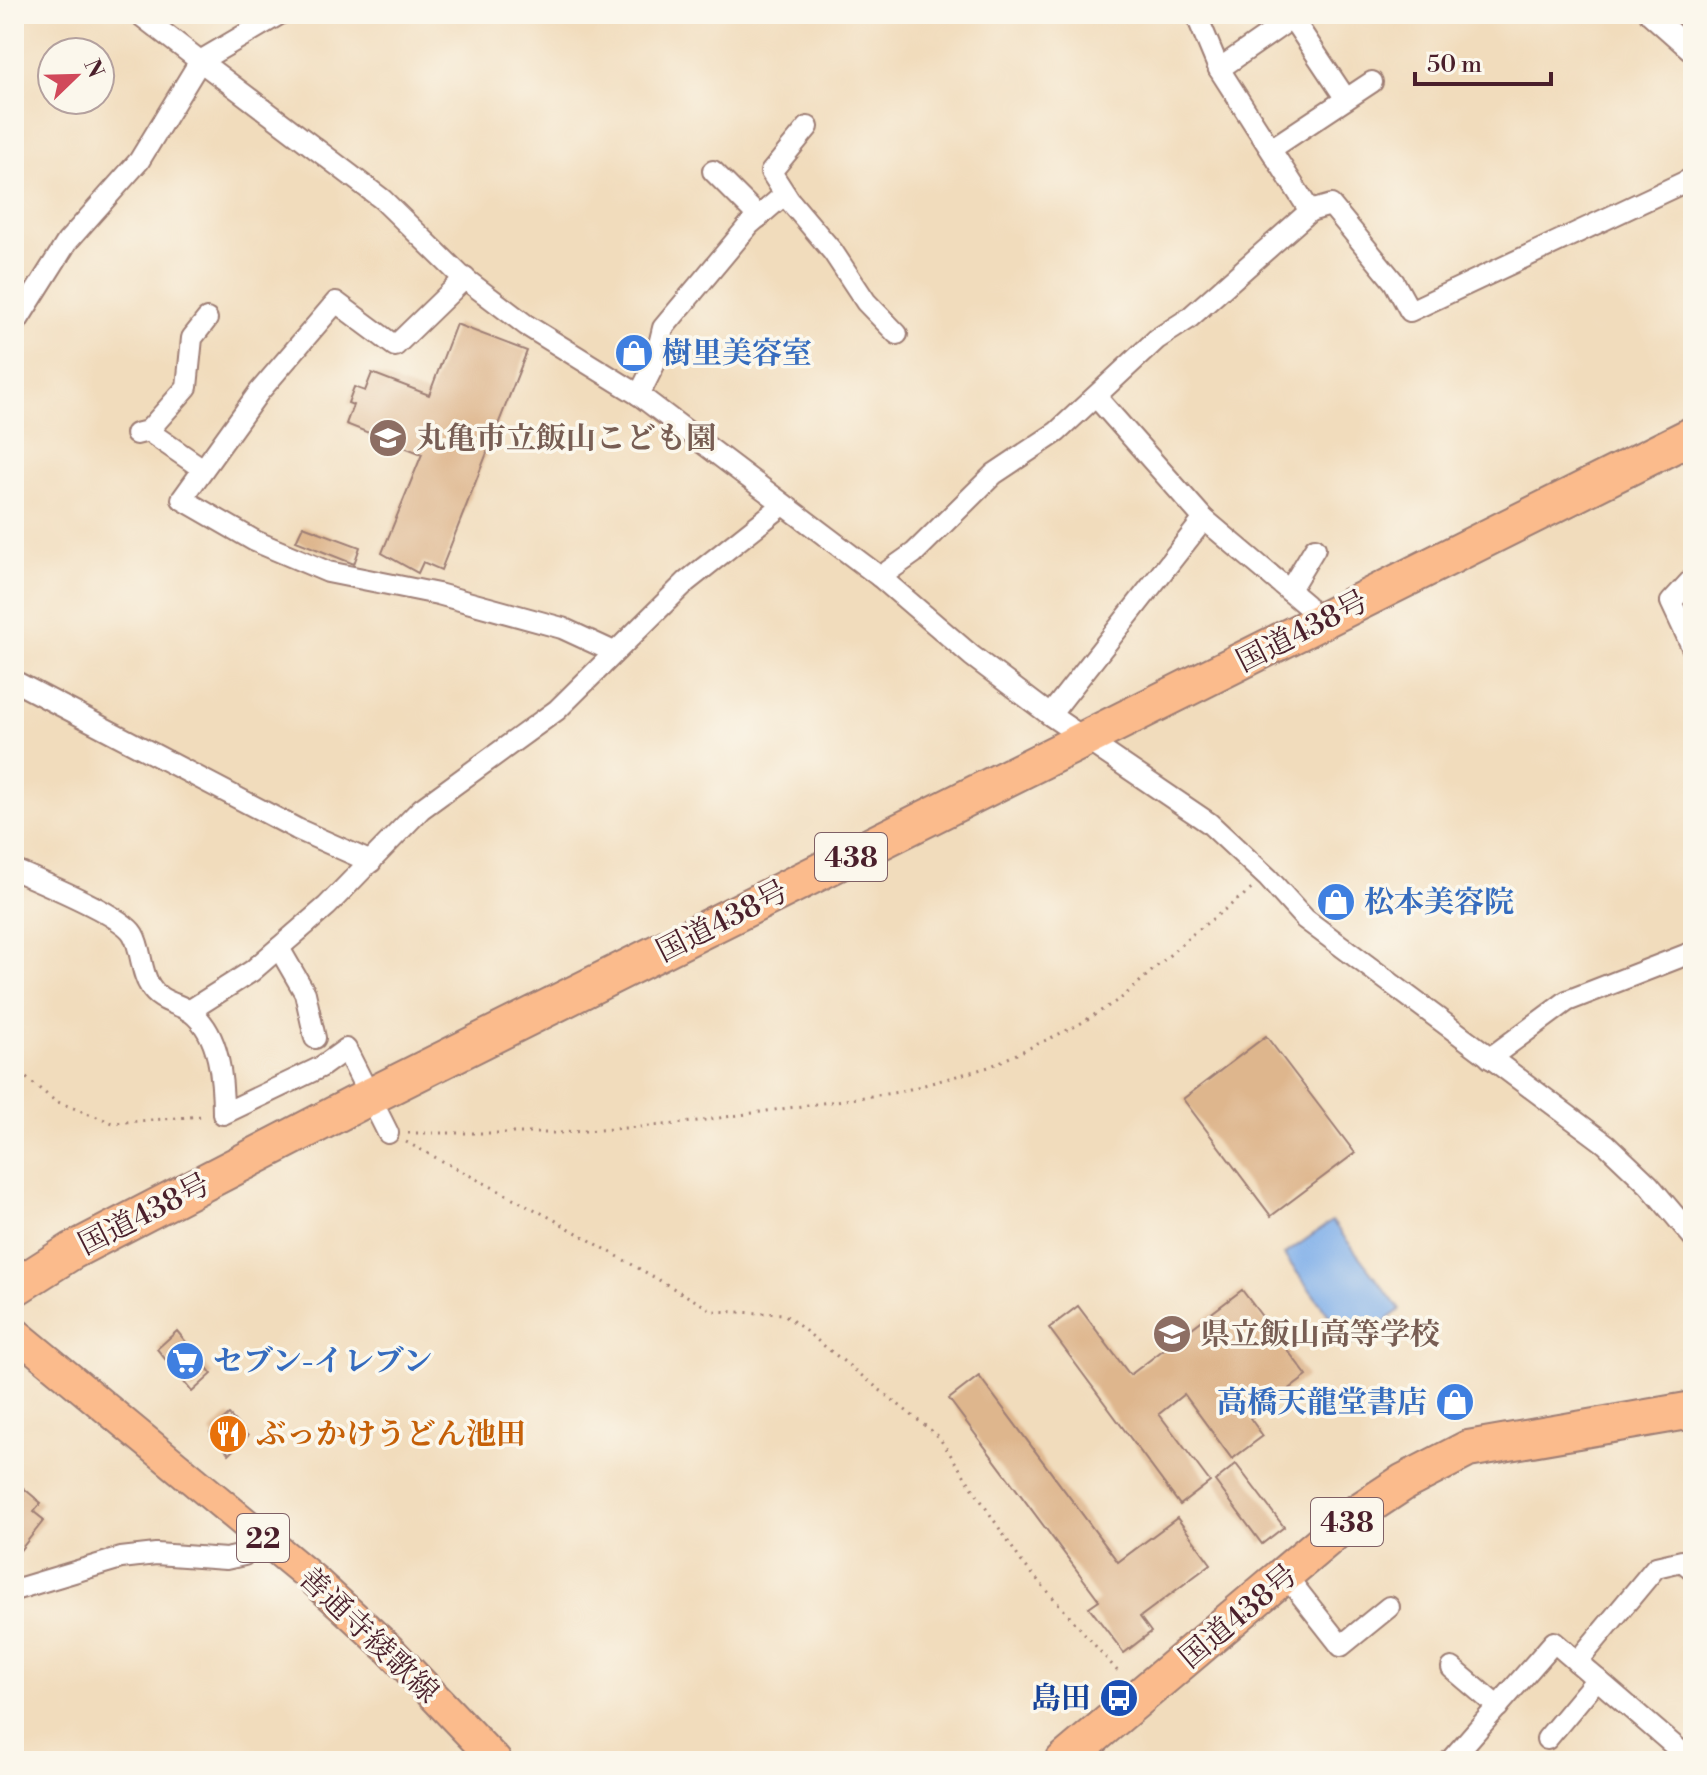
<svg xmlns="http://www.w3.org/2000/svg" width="1707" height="1775" viewBox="0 0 1707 1775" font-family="'Libre Bodoni','Noto Serif JP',serif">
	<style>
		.water { fill: #7eaee9; stroke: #64668a; stroke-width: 2 }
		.building { fill: #deb68d }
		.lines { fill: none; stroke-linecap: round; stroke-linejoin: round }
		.street-casing { stroke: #9e7e74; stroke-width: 24 }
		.primary-casing { stroke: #9e7e74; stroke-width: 34 }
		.highway-casing { stroke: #9e7e74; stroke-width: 40 }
		.path { stroke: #9e7e74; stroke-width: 3; stroke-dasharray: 2 6; stroke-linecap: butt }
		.street { stroke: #fff; stroke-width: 20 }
		.primary { stroke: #fbbb8c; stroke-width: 30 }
		.highway { stroke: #fbbb8c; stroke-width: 36 }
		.labels { text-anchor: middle; stroke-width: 7; stroke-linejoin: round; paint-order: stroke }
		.shield { fill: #fbf7ec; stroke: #7f6065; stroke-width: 2 }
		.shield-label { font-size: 28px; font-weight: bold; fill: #4a1f2b }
		.shop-label { font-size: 30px; font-weight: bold; fill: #366cbe; stroke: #fbf7ec; text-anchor: start }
		.education-label { font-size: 30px; font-weight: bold; fill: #785e54; stroke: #fbf7ec; text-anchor: start }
		.street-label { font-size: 30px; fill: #4a1f2b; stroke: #fbf7ec }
		.food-label { font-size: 30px; font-weight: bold; fill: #c56008; stroke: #fbf7ec; text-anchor: start }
		.transit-label { font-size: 30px; font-weight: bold; fill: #164399; stroke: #fbf7ec; text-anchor: end }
	</style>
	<rect width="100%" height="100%" fill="#fbf7ec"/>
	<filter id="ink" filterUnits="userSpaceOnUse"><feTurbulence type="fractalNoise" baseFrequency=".0125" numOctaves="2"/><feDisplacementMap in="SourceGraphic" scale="16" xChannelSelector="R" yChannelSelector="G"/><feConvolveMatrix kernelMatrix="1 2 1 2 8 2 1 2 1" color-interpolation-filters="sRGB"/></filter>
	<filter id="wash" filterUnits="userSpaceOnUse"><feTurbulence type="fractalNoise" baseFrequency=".006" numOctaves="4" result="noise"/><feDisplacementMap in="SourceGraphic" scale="32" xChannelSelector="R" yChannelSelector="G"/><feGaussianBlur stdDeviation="1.8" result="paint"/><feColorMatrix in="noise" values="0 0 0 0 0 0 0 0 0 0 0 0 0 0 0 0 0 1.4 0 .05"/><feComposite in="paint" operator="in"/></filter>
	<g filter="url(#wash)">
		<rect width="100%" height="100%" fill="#f1dcbc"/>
		<path class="water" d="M1332,1221L1400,1310L1351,1345L1284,1255Z"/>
		<g id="blocks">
			<g class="building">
				<path d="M456,324L527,351L441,570L423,562L418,573L382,553L422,454L346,424L353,405L348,403L354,387L365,391L372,373L429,395Z"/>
				<path d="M303,526L360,547L354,564L296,541Z"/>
				<path d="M1266,1036L1355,1153L1271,1216L1183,1099Z"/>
				<path d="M1242,1290L1307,1376L1250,1418L1263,1436L1232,1459L1184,1394L1159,1414L1210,1482L1180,1505L1049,1328L1078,1306L1130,1375Z"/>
				<path d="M177,1331L212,1374L192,1392L157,1349Z"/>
				<path d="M979,1376L1118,1562L1177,1518L1211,1564L1140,1617L1151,1632L1124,1653L1089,1607L1099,1600L949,1399Z"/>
				<path d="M229,1415L248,1436L229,1454L210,1432Z"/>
				<path d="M1236,1464L1284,1527L1262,1544L1215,1481Z"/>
				<path d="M14,1480L41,1503L34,1512L44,1520L14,1558Z"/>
			</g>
		</g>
	</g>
	<g filter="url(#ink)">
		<use href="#blocks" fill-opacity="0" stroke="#9e7e74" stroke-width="2"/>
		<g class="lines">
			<defs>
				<g id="street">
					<path d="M280,14L200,61L382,199L460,275L526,325L639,395L880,577L972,656L1050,715L1209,823L1268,878L1305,919L1606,1144L1649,1185L1693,1237"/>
					<path d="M1196,14L1219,69L1310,211"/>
					<path d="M1650,14L1693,52"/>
					<path d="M1292,18L1346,99"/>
					<path d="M1219,69L1298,14"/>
					<path d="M808,127L771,172L789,200L833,252L866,302L897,334"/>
					<path d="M1271,149L1372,82"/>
					<path d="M713,171L759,217"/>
					<path d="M465,278L395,346L336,302L259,392L182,499L255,541L328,572L438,594L562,628L614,652"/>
					<path d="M14,326L67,242L139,161L200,61L139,14"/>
					<path d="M639,395L654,365L663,328L749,225L785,194"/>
					<path d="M148,431L203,469"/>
					<path d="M136,434L148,431L187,387L192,338L207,319"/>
					<path d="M1204,519L1306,605"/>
					<path d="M880,577L914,553L994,474L1057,432L1157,339L1188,319L1310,211L1331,205L1394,282L1410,311L1693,178"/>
					<path d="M1693,578L1671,602L1693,649"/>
					<path d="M1289,591L1315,548"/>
					<path d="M14,681L297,829L371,862"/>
					<path d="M1050,715L1204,519L1097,398"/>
					<path d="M14,870C37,880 122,915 133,934C142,949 140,971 150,986C159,1002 178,1003 191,1012C220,1034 223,1080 223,1114L321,1067L346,1049L388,1133"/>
					<path d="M279,948L305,993L315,1038"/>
					<path d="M189,1011L252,971L327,906L421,809L557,710L686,582L783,505"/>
					<path d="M1490,1058L1567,1001L1693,952"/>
					<path d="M1286,1576L1341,1646L1389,1607"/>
					<path d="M14,1590L121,1558L156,1554L226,1559L244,1555L263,1538"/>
					<path d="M1577,1662L1656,1567L1682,1561L1693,1570"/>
					<path d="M1452,1668L1498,1707"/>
					<path d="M1547,1739L1597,1679"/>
					<path d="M1450,1761L1554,1642L1692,1761"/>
				</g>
				<path id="primary" d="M14,1332L314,1580L388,1648L496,1761"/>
				<g id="highway">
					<path d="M14,1288L72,1251L371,1096L1693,435"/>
					<path d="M1064,1761L1357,1513L1404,1482L1468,1449L1693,1410"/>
				</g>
			</defs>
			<use href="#street" class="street-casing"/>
			<use href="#primary" class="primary-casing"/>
			<use href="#highway" class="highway-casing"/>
			<g class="path">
				<path d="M14,1068L55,1101L113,1123L202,1116"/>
				<path d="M408,1133H559L677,1124L899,1092L989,1067L1078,1025L1123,997L1194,933L1253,888"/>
				<path d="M406,1142L551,1218L713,1311L784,1314L938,1436L1021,1561L1121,1675"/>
			</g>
			<use href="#street" class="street"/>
			<use href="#primary" class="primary"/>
			<use href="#highway" class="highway"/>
		</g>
	</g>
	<defs>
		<symbol id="shop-disc" viewBox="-11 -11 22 22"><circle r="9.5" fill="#3f7fe0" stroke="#fbf7ec"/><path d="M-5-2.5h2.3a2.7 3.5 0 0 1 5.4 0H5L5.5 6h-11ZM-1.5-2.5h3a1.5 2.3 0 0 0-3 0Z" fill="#fff"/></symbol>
		<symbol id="school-disc" viewBox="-11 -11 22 22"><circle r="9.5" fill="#8d6e63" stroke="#fbf7ec"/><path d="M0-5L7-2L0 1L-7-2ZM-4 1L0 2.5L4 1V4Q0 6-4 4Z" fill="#fff"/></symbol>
		<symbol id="supermarket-disc" viewBox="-11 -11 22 22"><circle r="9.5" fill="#3f7fe0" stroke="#fbf7ec"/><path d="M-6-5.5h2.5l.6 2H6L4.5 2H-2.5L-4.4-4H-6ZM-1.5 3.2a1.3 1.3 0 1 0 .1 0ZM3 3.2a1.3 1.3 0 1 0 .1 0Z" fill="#fff"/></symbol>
		<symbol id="restaurant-disc" viewBox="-11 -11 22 22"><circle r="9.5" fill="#e8710a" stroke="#fbf7ec"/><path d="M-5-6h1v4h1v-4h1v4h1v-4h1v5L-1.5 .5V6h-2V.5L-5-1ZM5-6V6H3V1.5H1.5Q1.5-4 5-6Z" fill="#fff"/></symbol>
		<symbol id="bus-disc" viewBox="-11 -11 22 22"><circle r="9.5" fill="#1a4fb4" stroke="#fbf7ec"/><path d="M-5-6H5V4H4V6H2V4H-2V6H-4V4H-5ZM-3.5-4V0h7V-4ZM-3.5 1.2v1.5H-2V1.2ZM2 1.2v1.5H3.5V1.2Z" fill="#fff"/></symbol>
	</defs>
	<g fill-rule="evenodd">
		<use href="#shop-disc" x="612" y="331" width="44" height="44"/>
		<use href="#school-disc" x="366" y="416" width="44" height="44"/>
		<use href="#shop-disc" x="1314" y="880" width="44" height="44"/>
		<use href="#school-disc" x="1150" y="1312" width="44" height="44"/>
		<use href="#supermarket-disc" x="163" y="1339" width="44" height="44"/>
		<use href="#shop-disc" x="1433" y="1380" width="44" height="44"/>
		<use href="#restaurant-disc" x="206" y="1412" width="44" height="44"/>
		<use href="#bus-disc" x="1097" y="1676" width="44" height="44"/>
	</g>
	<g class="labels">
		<g class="shield">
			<rect x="815" y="833" width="72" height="48" rx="6"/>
			<rect x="1311" y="1498" width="72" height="48" rx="6"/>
			<rect x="237" y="1514" width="52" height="48" rx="6"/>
		</g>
		<g class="shield-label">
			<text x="851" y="867">438</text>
			<text x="1347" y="1532">438</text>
			<text x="263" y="1548">22</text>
		</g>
		<g class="shop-label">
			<text x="662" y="363">樹里美容室</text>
			<text x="1364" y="912">松本美容院</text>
			<text x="213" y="1371">セブン-イレブン</text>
			<text x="1427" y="1412" text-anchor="end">高橋天龍堂書店</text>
		</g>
		<g class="education-label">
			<text x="416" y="448">丸亀市立飯山こども園</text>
			<text x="1200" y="1344">県立飯山高等学校</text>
		</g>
		<g class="street-label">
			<text transform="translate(1302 631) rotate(-27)" y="10">国道438号</text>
			<text transform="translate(722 921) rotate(-27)" y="10">国道438号</text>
			<text transform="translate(144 1214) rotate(-27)" y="10">国道438号</text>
			<text transform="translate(1238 1616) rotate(-40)" y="10">国道438号</text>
			<text transform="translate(369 1635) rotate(44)" y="10">善通寺綾歌線</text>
		</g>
		<g class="food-label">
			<text x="256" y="1444">ぶっかけうどん池田</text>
		</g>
		<g class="transit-label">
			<text x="1091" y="1708">島田</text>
		</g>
	</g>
	<rect width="1707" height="1775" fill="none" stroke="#fbf7ec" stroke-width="48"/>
	<g transform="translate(76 76) rotate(67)"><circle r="38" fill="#fbf7ec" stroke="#b4a19f" stroke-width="2"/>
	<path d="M0-6L14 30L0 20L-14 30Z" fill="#d1495b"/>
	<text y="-12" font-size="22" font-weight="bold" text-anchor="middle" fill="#4a1f2b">N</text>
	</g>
	<path d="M1415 72v12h136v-12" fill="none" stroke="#4a1f2b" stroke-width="4"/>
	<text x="1427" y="72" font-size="24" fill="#4a1f2b" stroke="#fbf7ec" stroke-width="6" paint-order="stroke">50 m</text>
</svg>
